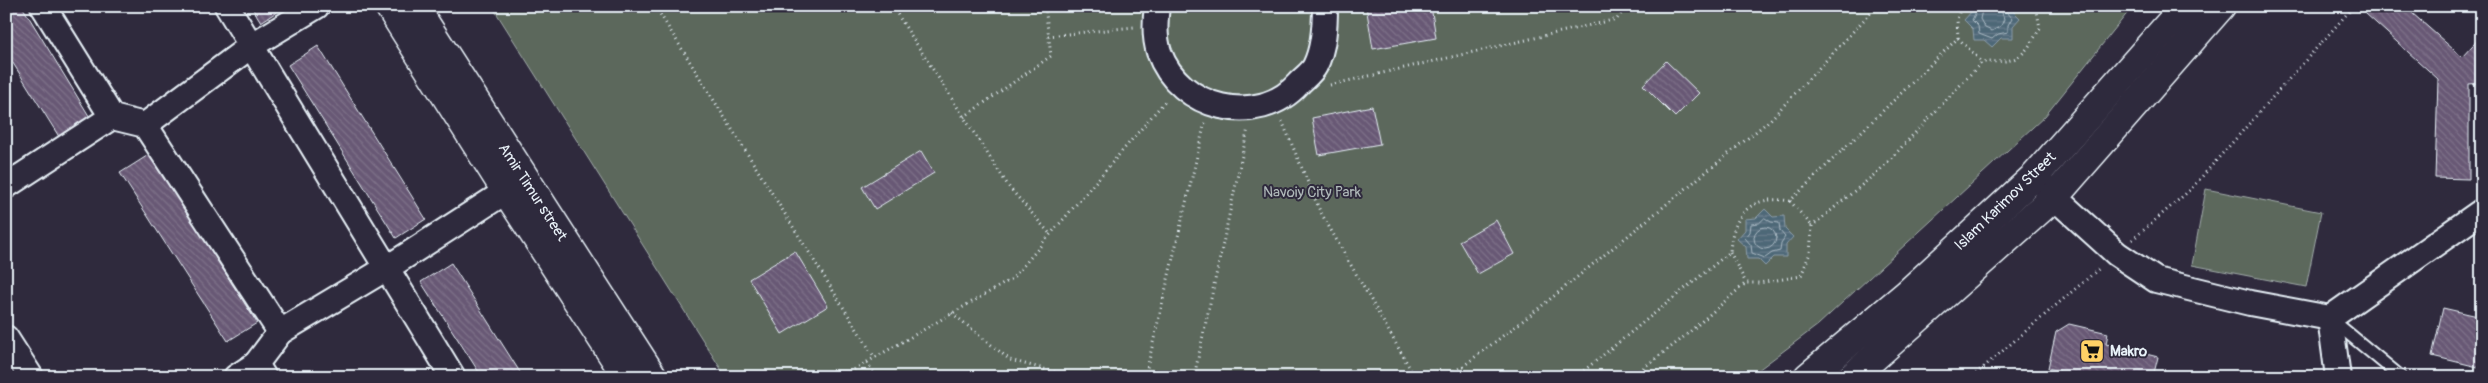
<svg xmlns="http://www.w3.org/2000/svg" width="2488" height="383" viewBox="0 0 2488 383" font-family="Pangolin,sans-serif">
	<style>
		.green { fill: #5b675c; stroke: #a2acaa }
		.water { fill: url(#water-rules); stroke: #8c9eab }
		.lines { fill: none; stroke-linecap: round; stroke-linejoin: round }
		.shore { stroke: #aabac4; stroke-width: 1 }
		.building { fill: url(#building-back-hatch); stroke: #e8f1f8 }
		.lane-casing { stroke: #e8f1f8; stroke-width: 15 }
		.street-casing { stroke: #e8f1f8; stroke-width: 28 }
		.secondary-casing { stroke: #e8f1f8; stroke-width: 31 }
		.path { stroke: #e8f1f8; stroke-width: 3; stroke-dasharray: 1 4; stroke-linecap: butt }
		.lane { stroke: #2f2a3d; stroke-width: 11 }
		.street { stroke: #2f2a3d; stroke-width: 24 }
		.secondary { stroke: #2f2a3d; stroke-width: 28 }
		.labels { text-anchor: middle; stroke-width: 4; stroke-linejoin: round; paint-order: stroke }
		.street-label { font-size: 15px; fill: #e8f1f8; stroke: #2f2a3d }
		.park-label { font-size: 15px; fill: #b0baba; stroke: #2f2a3d }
		.poi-label { font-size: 15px; font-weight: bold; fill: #e8f1f8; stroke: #2f2a3d; text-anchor: start }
	</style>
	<defs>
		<pattern id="water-rules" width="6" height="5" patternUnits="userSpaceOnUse" patternTransform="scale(1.25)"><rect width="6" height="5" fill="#4e6777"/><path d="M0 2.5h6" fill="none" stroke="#687d8b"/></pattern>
		<pattern id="building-back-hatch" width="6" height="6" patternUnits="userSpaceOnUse" patternTransform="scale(1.25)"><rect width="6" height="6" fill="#685975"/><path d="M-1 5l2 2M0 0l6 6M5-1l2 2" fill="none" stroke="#7e7189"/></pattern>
	</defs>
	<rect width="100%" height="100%" fill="#2f2a3d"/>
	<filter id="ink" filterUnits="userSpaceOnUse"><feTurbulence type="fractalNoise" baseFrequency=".02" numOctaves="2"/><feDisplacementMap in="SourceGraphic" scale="10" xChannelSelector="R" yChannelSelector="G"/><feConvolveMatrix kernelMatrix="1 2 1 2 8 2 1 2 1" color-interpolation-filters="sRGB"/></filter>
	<g filter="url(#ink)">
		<g class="green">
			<path d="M492,6H2133L2045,116L1818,325L1749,377H726Z"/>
			<path d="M2206,189L2321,212L2306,287L2192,265Z"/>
		</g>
		<g class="water">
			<path d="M1972,6H2012V10L2020,18L2013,26V38H2001L1992,47L1984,40H1974L1973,29L1964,20L1972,11Z"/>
			<path d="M1765,209L1773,217L1784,216L1785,229L1793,237L1786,245V257H1774L1765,266L1758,259H1747L1746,247L1737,239L1745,230V219L1756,218Z"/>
		</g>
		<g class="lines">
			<g class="shore">
				<path d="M1977,6L1976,12L1972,20L1978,26L1979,34L1992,39L1998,34L2008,32V25L2012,18L2007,12V6"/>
				<path d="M1983,6L1980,19L1985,28L1992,31L2001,26L2004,19L2000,6"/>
				<path d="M1765,218L1771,222L1779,223L1780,231L1785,237L1781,243L1780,251L1772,253L1765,258L1752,253L1751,245L1745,238L1750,232L1751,224L1759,223Z"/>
				<circle cx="1765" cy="238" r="11"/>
			</g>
		</g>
		<g class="building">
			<path d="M6,6H22L94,124L63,143L6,52Z"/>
			<path d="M251,6H286L261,22Z"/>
			<path d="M1366,6H1431L1436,38L1373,49Z"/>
			<path d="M2372,6H2404L2462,57L2482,35V83L2469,84V179L2435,178L2438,79L2366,14Z"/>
			<path d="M318,46L426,219L396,238L288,65Z"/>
			<path d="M1666,61L1699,93L1675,117L1643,85Z"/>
			<path d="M1372,106L1380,144L1319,155L1312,118Z"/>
			<path d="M921,151L934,173L875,209L862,187Z"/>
			<path d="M150,154L257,323L228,341L120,173Z"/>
			<path d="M1496,220L1514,254L1478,274L1459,241Z"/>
			<path d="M795,251L828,306L782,334L749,279Z"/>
			<path d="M451,263L523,377H482L421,282Z"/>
			<path d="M2443,308L2482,317V368L2432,356Z"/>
			<path d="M2069,324L2108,333L2106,344L2158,357L2153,377H2059L2060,371L2048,368L2056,332Z"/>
		</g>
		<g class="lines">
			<defs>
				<path id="lane" d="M2331,319L2401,377"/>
				<g id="street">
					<path d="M43,6L112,117L145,125L280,332L256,364L264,377"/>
					<path d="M227,6L453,377"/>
					<path d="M1157,6C1155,21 1154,37 1159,52C1179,109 1258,129 1299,83C1304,78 1312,72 1315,66C1324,48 1325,26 1325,6"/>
					<path d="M145,125L251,46L317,6"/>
					<path d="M2035,176L2054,197L2117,254L2156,280L2250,303L2330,318L2482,211"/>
					<path d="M6,186L112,117"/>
					<path d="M2330,318L2338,377"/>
					<path d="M280,332L387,268L522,181"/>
					<path d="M6,338L31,377"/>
					<path d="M236,377L256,364"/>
				</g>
				<g id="secondary">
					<path d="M389,6L506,191L627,377"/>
					<path d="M414,6L653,377"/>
					<path d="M1808,377L1907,294L2035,176L2185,6"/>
					<path d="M1852,377L2054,197L2221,6"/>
				</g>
			</defs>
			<use href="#lane" class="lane-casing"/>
			<use href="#street" class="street-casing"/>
			<use href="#secondary" class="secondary-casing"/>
			<g class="path">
				<path d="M655,6L875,358"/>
				<path d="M892,6L1009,187L1050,234"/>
				<path d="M1048,36L1134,27"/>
				<path d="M1958,38L1982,62"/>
				<path d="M1330,85L1617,19L1627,6"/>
				<path d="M964,117L1051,56L1045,6"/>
				<path d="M1282,121L1320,211L1415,377"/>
				<path d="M1790,201L1812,226"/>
				<path d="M2132,240L2190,190L2354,6"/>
				<path d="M1730,252L1746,283"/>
				<path d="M952,313L1010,360L1074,377"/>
				<path d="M867,363L877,377"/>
				<path d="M841,377L1012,279L1166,100"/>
				<path d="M1145,377L1205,122"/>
				<path d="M1194,377L1248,128"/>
				<path d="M1440,377L1462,367L1538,309L1770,120L1877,6"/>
				<path d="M1576,377L1730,252C1732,215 1751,194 1790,201L1958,38L1957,19L1961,6"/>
				<path d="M1631,377L1679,341L1746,283H1759L1801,276L1810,253L1812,226L1880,170L1982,62C2018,62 2022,60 2040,28L2036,6"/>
				<path d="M1972,377L2101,267"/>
			</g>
			<use href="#lane" class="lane"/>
			<use href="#street" class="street"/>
			<use href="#secondary" class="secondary"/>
		</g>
	</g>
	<defs>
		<symbol id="supermarket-square" viewBox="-11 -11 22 22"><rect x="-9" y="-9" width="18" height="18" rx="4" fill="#ffd166" stroke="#2f2a3d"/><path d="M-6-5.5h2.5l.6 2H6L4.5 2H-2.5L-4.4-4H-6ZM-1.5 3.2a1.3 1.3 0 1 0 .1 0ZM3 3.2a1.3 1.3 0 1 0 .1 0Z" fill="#111"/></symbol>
	</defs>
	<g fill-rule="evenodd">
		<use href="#supermarket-square" x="2078" y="337" width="28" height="28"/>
	</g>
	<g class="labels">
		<g class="street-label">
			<text transform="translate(533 192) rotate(57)" y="5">Amir Timur street</text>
			<text transform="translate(2005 201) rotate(-44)" y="5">Islam Karimov Street</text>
		</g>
		<g class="park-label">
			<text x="1312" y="197">Navoiy City Park</text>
		</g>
		<g class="poi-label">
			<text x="2110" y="356">Makro</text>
		</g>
	</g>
	<rect width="2488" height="383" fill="none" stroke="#2f2a3d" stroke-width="25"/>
	<rect x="12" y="12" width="2463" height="358" fill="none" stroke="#e8f1f8" stroke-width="2" filter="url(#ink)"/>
</svg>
